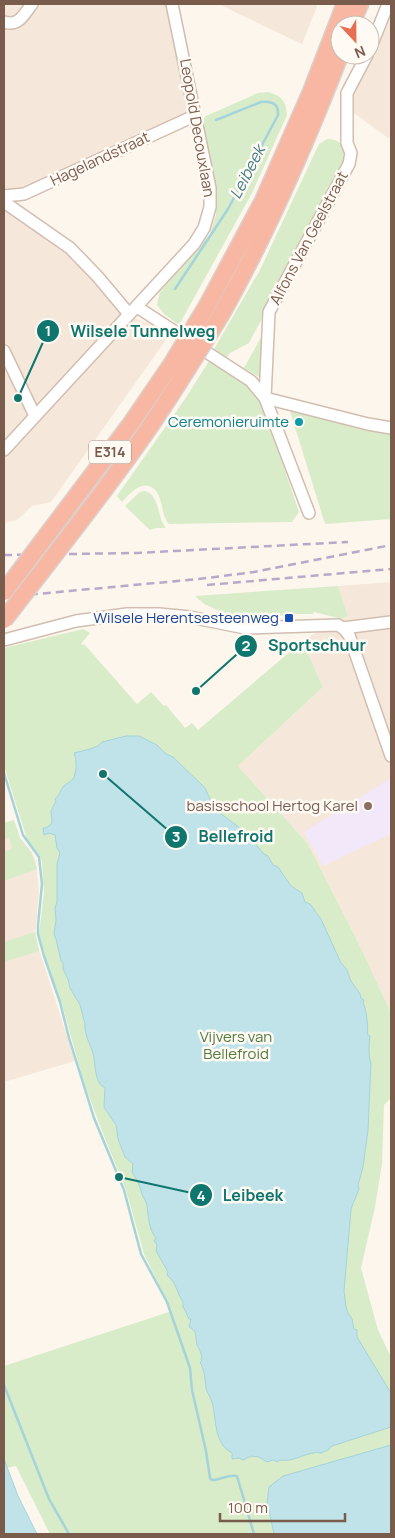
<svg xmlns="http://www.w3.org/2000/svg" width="395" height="1538" viewBox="0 0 395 1538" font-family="Manrope,sans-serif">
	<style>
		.residential { fill: #f5e8da }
		.education { fill: #f3e8fa }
		.green { fill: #d8ecc9 }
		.water { fill: #bfe3e8; stroke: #a5d3da }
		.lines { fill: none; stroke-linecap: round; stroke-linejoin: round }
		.stream { stroke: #a5d3da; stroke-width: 2.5 }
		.minor-casing { stroke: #d1beb0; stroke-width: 14 }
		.highway-casing { stroke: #dad1cd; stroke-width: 19 }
		.minor { stroke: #fff; stroke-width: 11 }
		.highway { stroke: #f7b7a3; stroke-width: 16 }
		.rail { stroke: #b9a8c9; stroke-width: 2.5; stroke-dasharray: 8 5; stroke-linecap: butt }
		.highway-bridge-casing { stroke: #dad1cd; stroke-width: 19; stroke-linecap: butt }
		.highway-bridge { stroke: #f7b7a3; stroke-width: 16 }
		.culture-dot { fill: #0f9aa8; stroke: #fffaf3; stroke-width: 2 }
		.transit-dot { fill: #1a4fb4; stroke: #fffaf3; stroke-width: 2 }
		.education-dot { fill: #8d6e63; stroke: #fffaf3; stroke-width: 2 }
		.labels { text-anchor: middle; stroke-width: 5; stroke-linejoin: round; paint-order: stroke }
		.shield { fill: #fffaf3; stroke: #a28b7f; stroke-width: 1 }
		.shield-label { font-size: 14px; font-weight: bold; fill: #7a5c4d }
		.street-label { font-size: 15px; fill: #7a5c4d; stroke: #fffaf3 }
		.culture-label { font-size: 15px; fill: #0d838f; stroke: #fffaf3; text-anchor: end }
		.transit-label { font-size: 15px; fill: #164399; stroke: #fffaf3; text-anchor: end }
		.education-label { font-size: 15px; fill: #785e54; stroke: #fffaf3; text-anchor: end }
		.park-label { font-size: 15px; fill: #537a41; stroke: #fffaf3 }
		.water-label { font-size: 16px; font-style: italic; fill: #437c86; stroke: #fffaf3 }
		.leader { fill: none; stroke: #0f766e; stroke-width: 2 }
		.callout-dot { fill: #0f766e; stroke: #fffaf3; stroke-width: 2 }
		.mark-label { font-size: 15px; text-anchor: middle; font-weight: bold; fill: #fff }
		.callout-label { font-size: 16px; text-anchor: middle; font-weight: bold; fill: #0f766e; stroke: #fffaf3; stroke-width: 5; stroke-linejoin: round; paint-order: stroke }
	</style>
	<rect width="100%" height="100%" fill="#fdf6ec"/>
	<g class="residential">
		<path d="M4,4H167L190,114L21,191H4Z"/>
		<path d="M218,4H318L302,44Z"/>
		<path d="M391,9V140L355,114L348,106L350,95Z"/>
		<path d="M4,207L51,239L84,266L120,313L156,326L168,337L51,502L32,506L17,520L4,523Z"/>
		<path d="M391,582V1013L361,948L308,844L238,766L323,687L304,645L310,636L348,616L338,586Z"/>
		<path d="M14,820L20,838L31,851L36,862L39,892L35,937L75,1061L4,1082V823Z"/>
	</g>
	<path class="education" d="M391,778V834L323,866L304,832Z"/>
	<g class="green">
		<path d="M268,92C282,96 286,101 287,115L252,193L179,325L164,314L157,305L160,292L210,234L216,215V189L202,120L206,116L258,93Z"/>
		<path d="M327,139C341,139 348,149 345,162L249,343L230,353L227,357L214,349L260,270L319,144Z"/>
		<path d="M264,332L262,379L244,368Z"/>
		<path d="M209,361L248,386L263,405L299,512L292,522L169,524C159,514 165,492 149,486C138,483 129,495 122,502L117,496L185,399Z"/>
		<path d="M290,411L391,433V519L325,524Z"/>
		<path d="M145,491C160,495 157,518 166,528H156L150,530L125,506L140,492Z"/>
		<path d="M338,586L348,616L342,619L314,612L313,614H287L270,619H237L204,604L195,596Z"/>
		<path d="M83,629L90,633L81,644L85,645L137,704L151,692L164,706L166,705L185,728L192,723L198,730L292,650L304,645L323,687L238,766L308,844L361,948L391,1013V1098L384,1105L382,1164L375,1207L361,1268L378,1330L391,1357V1534H50L16,1466L7,1468L4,1459V1366L172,1311L144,1254L126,1190L104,1136L84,1083L61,1001L50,973L39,934L44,892L42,862L40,856L27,839L4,766V648Z"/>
		<path d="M14,820L20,838L32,854L37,869L4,881V852L12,849L9,838L5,839V842H4V823Z"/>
		<path d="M35,932L39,951L4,962V942Z"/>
	</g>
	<g class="water">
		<path d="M126,736H139L157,745L166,754L173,757L205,788L209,797L220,813L244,831L264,854L268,856L273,865L278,867L291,886L302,893L305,902L310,904L321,919L341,963C351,972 347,976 353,984C356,989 360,991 361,998L364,1000L363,1003C366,1007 369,1029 367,1034L370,1036C369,1042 368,1057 371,1063L368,1130L363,1167L358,1185L359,1189L351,1209L344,1291L346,1307L348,1313L352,1319L354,1329L357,1330V1337L391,1393V1427L332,1446L328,1450L321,1453C309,1450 294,1463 280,1460L277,1462L273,1460L267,1462L259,1457L251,1456L243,1460L239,1458L232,1459V1453C213,1443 217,1420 212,1402C211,1398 207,1393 206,1388C205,1378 205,1372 200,1362L202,1361L201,1359L202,1357C201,1353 199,1348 197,1345C195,1337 198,1331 189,1327L191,1319H189C187,1315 186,1311 183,1307V1302C177,1293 176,1282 167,1275L168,1272L156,1251L157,1245L154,1241L156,1238C149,1231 148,1214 147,1205C146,1201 143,1197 142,1194C140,1186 137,1180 132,1172L133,1164L125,1157L118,1139L116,1125L104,1107L105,1088C94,1083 96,1065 93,1053C90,1044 84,1034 85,1024L80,1005L70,988L68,979L63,969V963L61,961L56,939L54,934L56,920L55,908L57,902V864L60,853L57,848L55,835L49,833L44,835L43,828H46L52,823L51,811L56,801L55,799C60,795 60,790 64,786C67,783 71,782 73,779C77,772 77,761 74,753L90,749L98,746L102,742Z"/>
		<path d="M391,1445V1534H274L267,1502L269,1487L283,1476Z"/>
		<path d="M4,1459L18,1496L37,1534H4Z"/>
	</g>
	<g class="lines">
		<g class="stream">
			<path d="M175,289L228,209L278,115C279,103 271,101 261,102L216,120"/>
			<path d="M4,773L23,835L39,857L42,884L38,925V934L44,956L60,1002L69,1038L94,1118L124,1190L141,1254L167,1302L190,1368L192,1390L206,1451L210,1478L212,1480C221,1480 228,1474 237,1476L254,1534"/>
			<path d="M4,1385L49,1499L69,1534"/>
		</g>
		<defs>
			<g id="minor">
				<path d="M4,22C19,27 24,14 32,4"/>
				<path d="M370,49L388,4"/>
				<path d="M4,196L24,194L194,116"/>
				<path d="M4,202L70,248L98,277L129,314"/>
				<path d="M137,307L251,381L265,398L309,513"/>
				<path d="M4,351L35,416"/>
				<path d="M265,398L269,312L349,164L351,153L347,143V93L367,55"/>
				<path d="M265,398L368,424L391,428"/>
				<path d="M4,450L194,244L204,228L210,207V188L172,4"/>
				<path d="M343,628L391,622"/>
				<path d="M4,640L76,621L127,614H159L190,617L245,628L338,625L344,629L349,635L391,756"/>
			</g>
			<g id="highway">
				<path d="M351,25L360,4"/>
				<path d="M207,306L263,201L311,92L345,4"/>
				<path d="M222,313C268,231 306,143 340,55"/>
			</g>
		</defs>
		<use href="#minor" class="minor-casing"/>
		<use href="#highway" class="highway-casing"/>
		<use href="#minor" class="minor"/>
		<use href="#highway" class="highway"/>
		<g class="rail">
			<path d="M4,555L136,553L348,542"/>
			<path d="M207,585L391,569"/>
			<path d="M4,597L199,579L254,572L391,545"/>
		</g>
		<defs>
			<g id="highway-bridge">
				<path d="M4,592L130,425L173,362L207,306"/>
				<path d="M4,620C51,559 100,498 144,435C172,395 197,354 222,313"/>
			</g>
		</defs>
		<use href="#highway-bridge" class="highway-bridge-casing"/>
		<use href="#highway-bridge" class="highway-bridge"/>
	</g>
	<circle class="culture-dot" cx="299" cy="422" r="5"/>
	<rect class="transit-dot" x="284" y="613" width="10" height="10" rx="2.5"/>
	<circle class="education-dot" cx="368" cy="806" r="5"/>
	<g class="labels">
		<rect class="shield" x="89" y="440.5" width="42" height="23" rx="4"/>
		<g class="shield-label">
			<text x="110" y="457">E314</text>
		</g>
		<g class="street-label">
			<text transform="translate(197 128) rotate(80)" y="5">Leopold Decouxlaan</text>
			<text transform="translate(100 159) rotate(-25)" y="5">Hagelandstraat</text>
			<text transform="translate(309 238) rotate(-62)" y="5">Alfons Van Geelstraat</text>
		</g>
		<g class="culture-label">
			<text x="289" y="427">Ceremonieruimte</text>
		</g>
		<g class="transit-label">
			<text x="279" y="623">Wilsele Herentsesteenweg</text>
		</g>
		<g class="education-label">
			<text x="358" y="811">basisschool Hertog Karel</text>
		</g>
		<g class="park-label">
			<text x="236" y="1042">Vijvers van<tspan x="236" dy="17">Bellefroid</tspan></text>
		</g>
		<g class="water-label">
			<text transform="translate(247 172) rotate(-63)" y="6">Leibeek</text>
		</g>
	</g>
	<path class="leader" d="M18 398L48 331M196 691L246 646M103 774L176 837M119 1177L201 1195"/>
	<g class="callout-dot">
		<circle cx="18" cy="398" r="5"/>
		<circle cx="196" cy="691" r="5"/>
		<circle cx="103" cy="774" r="5"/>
		<circle cx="119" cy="1177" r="5"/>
		<circle cx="48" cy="331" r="12"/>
		<circle cx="246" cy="646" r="12"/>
		<circle cx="176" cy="837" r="12"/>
		<circle cx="201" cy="1195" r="12"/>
	</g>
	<g class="mark-label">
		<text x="48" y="336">1</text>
		<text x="246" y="651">2</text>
		<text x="176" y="842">3</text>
		<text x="201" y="1201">4</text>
	</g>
	<g class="callout-label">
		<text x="143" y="337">Wilsele Tunnelweg</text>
		<text x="317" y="651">Sportschuur</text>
		<text x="236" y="842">Bellefroid</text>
		<text x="253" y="1201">Leibeek</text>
	</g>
	<rect width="395" height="1538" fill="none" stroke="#7a5c4d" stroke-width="10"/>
	<g transform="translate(355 40) rotate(158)"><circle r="24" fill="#fffaf3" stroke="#cabbb1"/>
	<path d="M0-4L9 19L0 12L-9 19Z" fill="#e76f51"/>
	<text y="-8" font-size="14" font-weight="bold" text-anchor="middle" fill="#7a5c4d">N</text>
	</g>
	<path d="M220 1513v8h125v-8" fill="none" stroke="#7a5c4d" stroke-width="2.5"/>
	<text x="228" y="1513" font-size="15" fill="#7a5c4d" stroke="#fffaf3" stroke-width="4" paint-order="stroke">100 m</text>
</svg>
